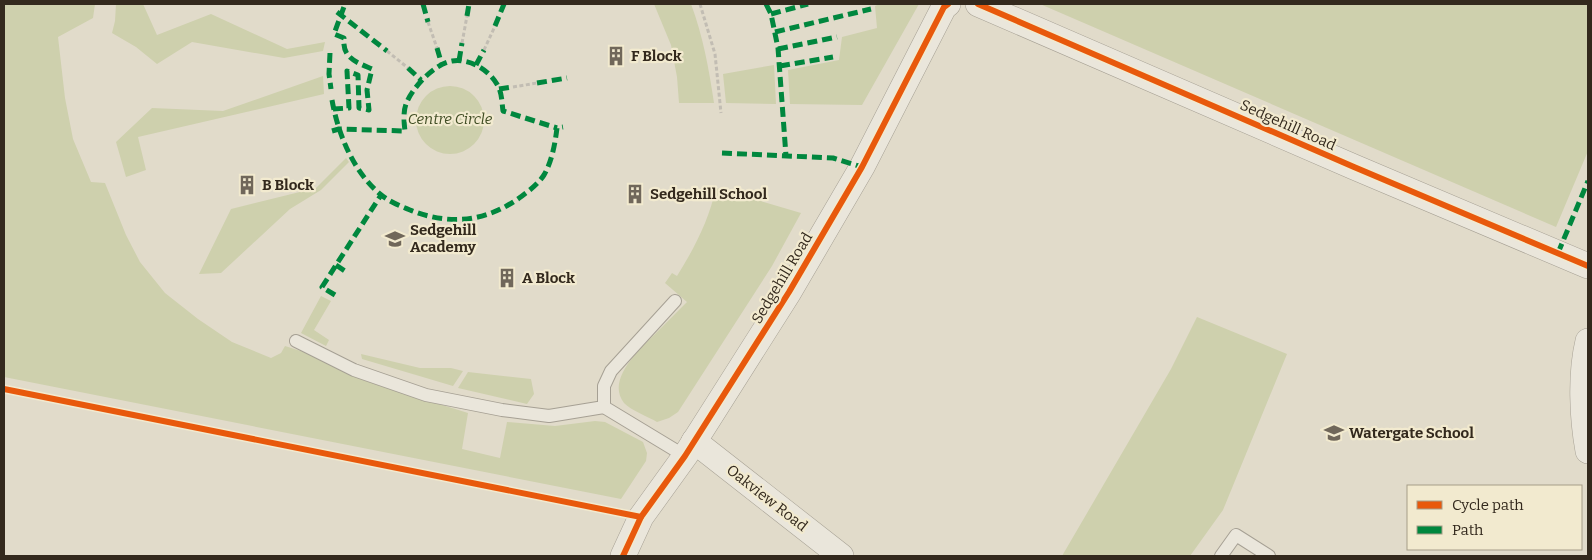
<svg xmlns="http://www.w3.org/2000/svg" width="1592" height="560" viewBox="0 0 1592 560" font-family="Bitter,serif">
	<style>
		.green { fill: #ced0ad }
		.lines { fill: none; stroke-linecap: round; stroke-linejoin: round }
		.service-casing { stroke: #a6a094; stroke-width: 14 }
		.minor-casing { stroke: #a6a094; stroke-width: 26 }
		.path { stroke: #c2bdb3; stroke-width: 3; stroke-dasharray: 4 2.5; stroke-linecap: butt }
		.service { stroke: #eae6db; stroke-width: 12 }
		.minor { stroke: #eae6db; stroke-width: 25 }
		.quiet { stroke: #00873e; stroke-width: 5; stroke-dasharray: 10 5; stroke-linecap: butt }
		.cycleway-casing { stroke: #f2eacf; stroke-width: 9 }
		.cycleway { stroke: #e8590c; stroke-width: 6 }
		.labels { text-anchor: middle; stroke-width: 4.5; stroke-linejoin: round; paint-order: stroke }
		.poi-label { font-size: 15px; font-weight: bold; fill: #33291d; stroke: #f2eacf; text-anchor: start }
		.park-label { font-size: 15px; font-style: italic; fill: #414e25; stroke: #f2eacf }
		.street-label { font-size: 15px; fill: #33291d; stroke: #f2eacf }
	</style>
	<rect width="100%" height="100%" fill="#e1dbca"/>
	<g class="green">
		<path d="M4,4H95L93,18L58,37L65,98L73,139L91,182L105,183L126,235L140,262L165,293L198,319L232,342L271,358L281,353L285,346L307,353L407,394L468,413L462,449L500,458L507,422L555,426L595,421L605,422L643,442L647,453L646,461L621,499L4,377Z"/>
		<path d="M116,4H143L157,35L211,14L287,49L325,42L323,51L284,58L192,42L157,64L136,47L112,33L115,21Z"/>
		<path d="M654,4H691C703,36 709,69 714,103H679L677,77L671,45Z"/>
		<path d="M879,4H919L862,105L790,104L788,70L839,60L842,37L877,28L875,6Z"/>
		<path d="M1040,4H1588V151L1556,227Z"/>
		<path d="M774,65L776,104L726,103L723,74Z"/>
		<path d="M323,76L324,94L138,137L146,170L126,177L116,142L152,108L223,111Z"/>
		<circle cx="450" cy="120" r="34"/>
		<path d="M346,158L349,162L321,190L290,209L221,273L199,274L231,209L316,188Z"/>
		<path d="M716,188L801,213L772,266L678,412L669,418L657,422C649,417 630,410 624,403C605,379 642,347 657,332C667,322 677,312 687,302L665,283L672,273L677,276C694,249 709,220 716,188Z"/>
		<path d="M321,296L331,301L314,330L329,340L326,346L301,333Z"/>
		<path d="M1197,317L1287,354L1223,510L1190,556H1062L1171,369Z"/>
		<path d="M361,354L420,368H451L463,371L453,386L362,359Z"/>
		<path d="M468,372L531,379L534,394L527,404L458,388Z"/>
	</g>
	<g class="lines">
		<defs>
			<g id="service">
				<path d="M296,341L354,370L426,395L502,410L549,416L604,407V386L611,371L675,301"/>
				<path d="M604,407L685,456"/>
				<path d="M1221,556L1236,535L1269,556"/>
			</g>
			<g id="minor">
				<path d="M978,4L1354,167L1588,266"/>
				<path d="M1588,341C1580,374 1582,418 1588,451"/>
				<path d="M694,441L841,556"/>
				<path d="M623,556L641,517L685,456L789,292L862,167L944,7L948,4"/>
			</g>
		</defs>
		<use href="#service" class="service-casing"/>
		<use href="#minor" class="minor-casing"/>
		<g class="path">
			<path d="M700,4L715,54L721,113"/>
			<path d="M428,22L437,48"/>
			<path d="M462,43L467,16"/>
			<path d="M484,50L495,26"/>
			<path d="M387,51L408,68"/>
			<path d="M513,87L537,83"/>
		</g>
		<use href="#service" class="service"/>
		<use href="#minor" class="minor"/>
		<g class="quiet">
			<path d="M423,4L428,22"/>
			<path d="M766,4L771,14L778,48L786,156"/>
			<path d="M337,12L387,51"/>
			<path d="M771,14L808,4"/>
			<path d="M467,16L469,4"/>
			<path d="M495,26L504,4"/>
			<path d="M775,32L871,9"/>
			<path d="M437,48L442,65"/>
			<path d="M778,49L837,37"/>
			<path d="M330,53L329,74L331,89"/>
			<path d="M459,61L462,43"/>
			<path d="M476,65L484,50"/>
			<path d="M780,66L833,57"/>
			<path d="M408,68L421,80"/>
			<path d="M537,83L567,78"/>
			<path d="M499,89L513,87"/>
			<path d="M332,100C338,134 353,171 380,194C388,201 400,206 410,210C450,226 487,222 522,196C530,190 538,184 544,175C552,161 555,144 557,128L563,127"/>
			<path d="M333,109L349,108L347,71L358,75L359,108L369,110L367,90L372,69C356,62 342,58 344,38L334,34L345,4"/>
			<path d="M332,131L339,129L405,131C404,123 403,112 406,104C412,88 434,64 452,61C471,58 491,71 499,88C502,95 502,104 503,111L557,128"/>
			<path d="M722,153L833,158L862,167"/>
			<path d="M1558,253L1588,181"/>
			<path d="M336,265L348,273"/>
			<path d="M335,295L322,287L381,195"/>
		</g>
		<defs>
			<g id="cycleway">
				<path d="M978,4L1354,167L1588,266"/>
				<path d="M4,389L641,517"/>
				<path d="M623,556L641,517L685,456L789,292L862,167L944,7L948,4"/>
			</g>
		</defs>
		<use href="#cycleway" class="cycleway-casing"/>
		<use href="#cycleway" class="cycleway"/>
	</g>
	<defs>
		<symbol id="building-bare" viewBox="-9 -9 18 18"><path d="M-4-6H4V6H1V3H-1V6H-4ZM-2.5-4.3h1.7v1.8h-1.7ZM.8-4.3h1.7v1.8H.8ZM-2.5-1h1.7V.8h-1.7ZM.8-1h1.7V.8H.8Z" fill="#70675a" stroke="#f2eacf" stroke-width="2.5" paint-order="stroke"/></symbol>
		<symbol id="school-bare" viewBox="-9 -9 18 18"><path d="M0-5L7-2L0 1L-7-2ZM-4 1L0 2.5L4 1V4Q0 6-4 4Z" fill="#70675a" stroke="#f2eacf" stroke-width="2.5" paint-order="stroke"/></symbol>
	</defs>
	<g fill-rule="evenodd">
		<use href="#building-bare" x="602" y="42" width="28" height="28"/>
		<use href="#building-bare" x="233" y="171" width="28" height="28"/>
		<use href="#building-bare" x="621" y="180" width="28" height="28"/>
		<use href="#school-bare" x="381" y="225" width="28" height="28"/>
		<use href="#building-bare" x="493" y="264" width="28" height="28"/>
		<use href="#school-bare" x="1320" y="419" width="28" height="28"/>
	</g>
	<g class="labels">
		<g class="poi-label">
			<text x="631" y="61">F Block</text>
			<text x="262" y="190">B Block</text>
			<text x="650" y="199">Sedgehill School</text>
			<text x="410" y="235">Sedgehill<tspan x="410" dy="17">Academy</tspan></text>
			<text x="522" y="283">A Block</text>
			<text x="1349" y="438">Watergate School</text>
		</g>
		<g class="park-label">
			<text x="450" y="124">Centre Circle</text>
		</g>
		<g class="street-label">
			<text transform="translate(1288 125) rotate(24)" y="5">Sedgehill Road</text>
			<text transform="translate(782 278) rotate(-59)" y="5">Sedgehill Road</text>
			<text transform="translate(767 498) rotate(38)" y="5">Oakview Road</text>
		</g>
	</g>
	<rect width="1592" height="560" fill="none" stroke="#33291d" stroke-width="10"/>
	<rect x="1407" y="485" width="175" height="65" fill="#f2eacf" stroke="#a69d88"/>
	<rect x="1417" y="501" width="25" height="8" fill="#e8590c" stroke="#a69d88"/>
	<text x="1452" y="510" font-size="15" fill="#33291d">Cycle path</text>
	<rect x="1417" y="526" width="25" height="8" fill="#00873e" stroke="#a69d88"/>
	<text x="1452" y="535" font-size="15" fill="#33291d">Path</text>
</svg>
